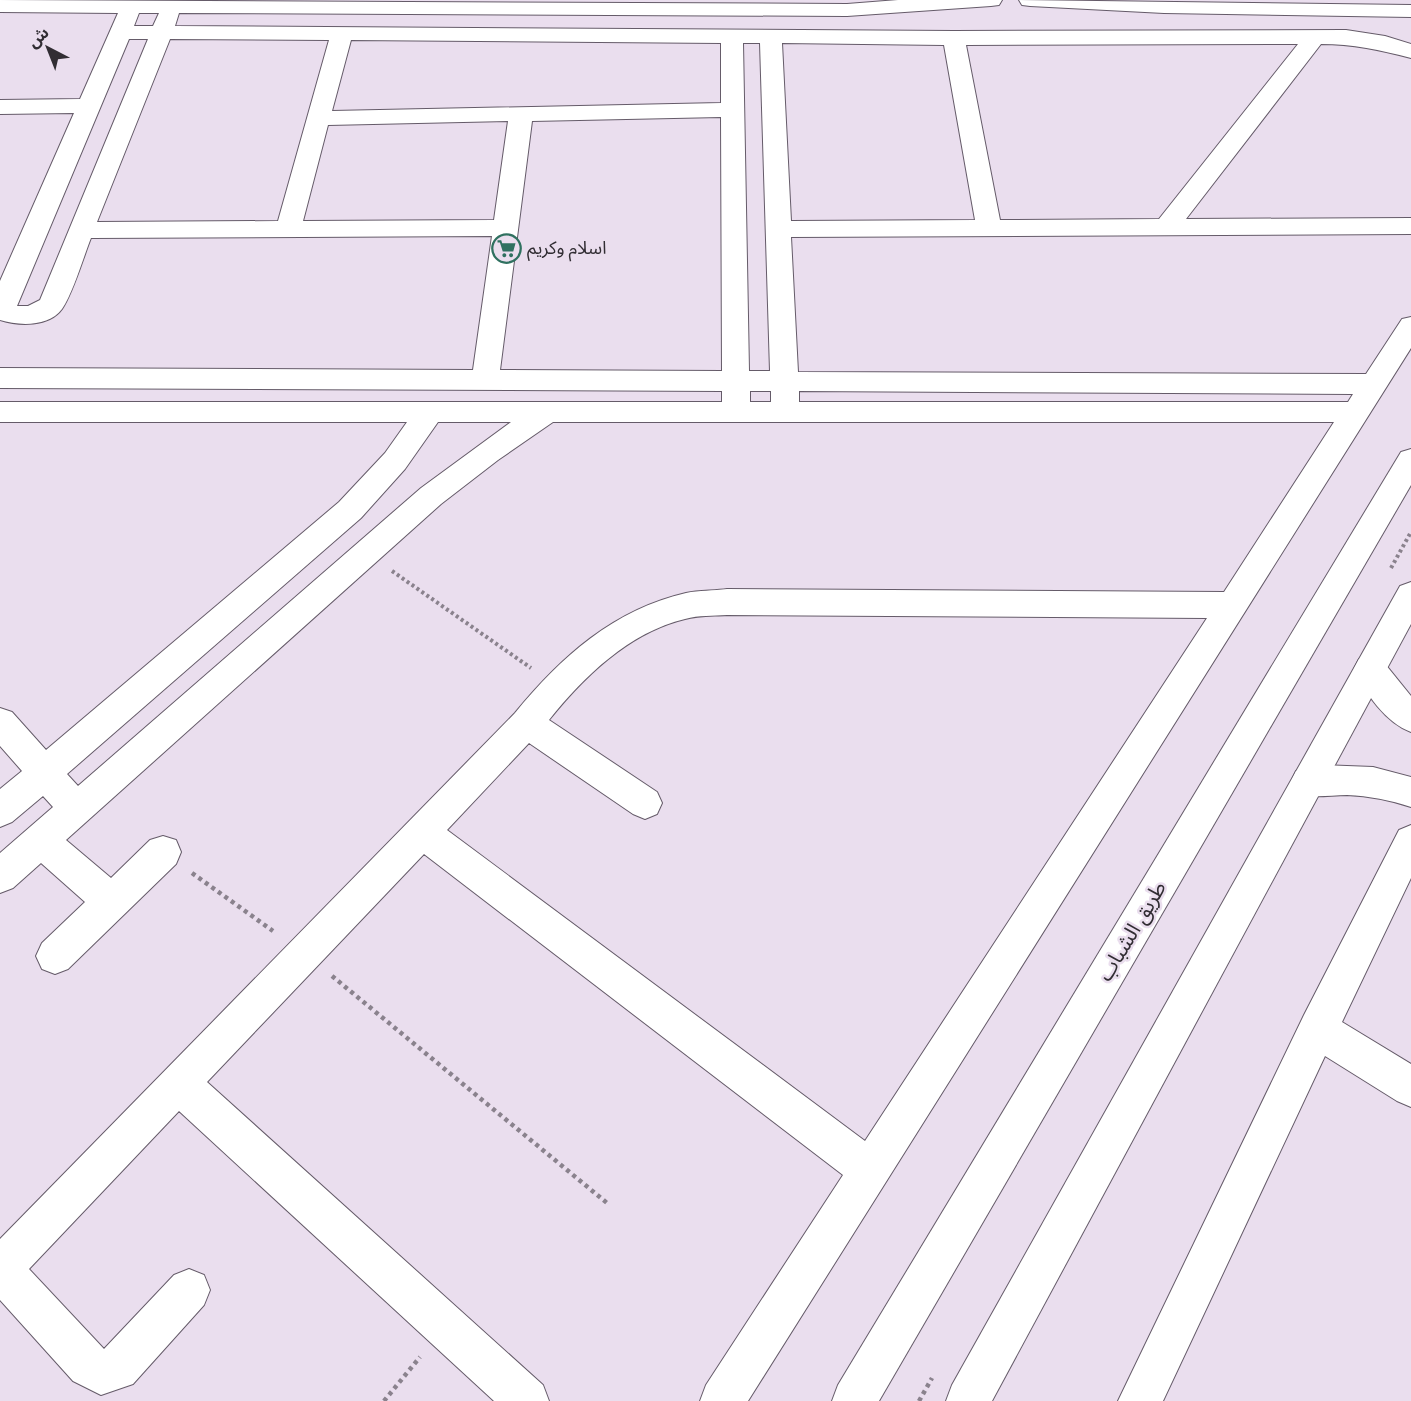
<svg xmlns="http://www.w3.org/2000/svg" width="1411" height="1401" viewBox="0 0 1411 1401" font-family="'Exo 2','Noto Sans Arabic',sans-serif">
	<style>
		.lines { fill: none; stroke-linecap: round; stroke-linejoin: round }
		.minor-casing { stroke: #655b69; stroke-width: 2 }
		.major-casing { stroke: #655b69; stroke-width: 2 }
		.path-far1 { stroke: #8a828d; stroke-width: 4; stroke-dasharray: 3 3; stroke-linecap: butt }
		.path { stroke: #8a828d; stroke-width: 4.5; stroke-dasharray: 4 4; stroke-linecap: butt }
		.minor { fill: #fff; fill-rule: evenodd }
		.major { fill: #fff; fill-rule: evenodd }
		.labels { text-anchor: middle; stroke-width: 5; stroke-linejoin: round; paint-order: stroke }
		.far-poi-label { font-size: 18px; fill: #312d33; stroke: #eadeee; text-anchor: start }
		.street-label { font-size: 21px; fill: #312d33; stroke: #eadeee }
	</style>
	<rect width="100%" height="100%" fill="#eadeee"/>
	<g class="lines">
		<defs>
			<g id="minor">
				<path d="M0,0L847,4L898,0H1002L999,5L991,6L847,16L179,13L175,26L954,31L1346,30L1385,36L1411,44V58C1380,50 1353,44 1321,44L1186,219L1411,218V234L791,237L798,372L1366,374L1402,319L1411,317V348L748,1401H700L706,1385L843,1175L424,854L207,1082L543,1385L549,1401H494L179,1111L29,1269L104,1349L174,1275L189,1269L204,1275L210,1290L204,1305L133,1384L101,1395L73,1381L0,1300V1239L515,713C561,657 613,610 686,593C699,590 713,591 727,589L1224,592L1334,422H553L498,460L441,504L66,840L111,878L150,840L163,836L176,840L181,852L176,864L68,969L55,974L42,969L36,956L42,943L85,902L41,863L13,888L0,893V853L53,807L43,796L12,822L0,827V789L22,771L0,746V708L12,712L46,750L339,502L385,453L407,422H0V402H722V391L0,388V368L473,370L492,236L91,238C83,258 73,293 62,309C49,327 19,326 0,320V281L74,113L0,114V100L80,99L118,13L0,12ZM139,13H159L153,26H134ZM129,39H148L40,300L28,306H17ZM170,39L329,40L278,221L97,222ZM351,40L721,43V103L332,111ZM743,43H760L770,371H749ZM782,43L944,45L975,220L791,221ZM1298,44L1159,219L1000,220L966,45ZM721,117L722,371L500,370L532,121ZM508,121L494,220L303,221L328,125ZM750,391H771V402H750ZM799,391L1353,394L1348,402H799ZM438,422H511L421,488L78,786L67,774L361,518L405,469ZM727,615L1207,618L865,1141L447,830L529,743L633,814L645,819L657,814L662,803L657,792L549,720C584,676 630,632 685,619C699,615 713,616 727,615Z"/>
				<path d="M1370,655L1381,659L1411,696V732C1386,723 1365,693 1354,669L1359,659Z"/>
				<path d="M1321,765L1373,767L1411,777V807C1390,800 1369,796 1347,795C1329,795 1313,799 1296,793L1291,782L1296,771Z"/>
				<path d="M1411,825V878L1342,1022L1411,1064V1107L1397,1101L1325,1056L1163,1401H1118L1304,1015L1399,830Z"/>
			</g>
			<g id="major">
				<path d="M1019,0L1411,5V17L1164,13L1030,6L1022,5Z"/>
				<path d="M1411,449V485L879,1401H832L838,1385L1401,452Z"/>
				<path d="M1411,582V624L992,1401H946L952,1385L1400,586Z"/>
			</g>
		</defs>
		<use href="#minor" class="minor-casing"/>
		<use href="#major" class="major-casing"/>
		<g class="path-far1">
			<path d="M1391,568L1411,532"/>
			<path d="M392,571L531,668"/>
		</g>
		<g class="path">
			<path d="M192,873L273,931"/>
			<path d="M332,976L607,1203"/>
			<path d="M384,1401L420,1357"/>
			<path d="M919,1401L932,1378"/>
		</g>
		<use href="#minor" class="minor"/>
		<use href="#major" class="major"/>
	</g>
	<defs>
		<symbol id="supermarket-ring" viewBox="-11 -11 22 22"><circle r="9.5" fill="#eadeee" stroke="#307160" stroke-width="1.5"/><path d="M-6-5.5h2.5l.6 2H6L4.5 2H-2.5L-4.4-4H-6ZM-1.5 3.2a1.3 1.3 0 1 0 .1 0ZM3 3.2a1.3 1.3 0 1 0 .1 0Z" fill="#307160"/></symbol>
	</defs>
	<g fill-rule="evenodd">
		<use href="#supermarket-ring" x="490" y="232" width="33" height="33"/>
	</g>
	<g class="labels">
		<g class="far-poi-label">
			<text x="527" y="254">اسلام وكريم</text>
		</g>
		<g class="street-label">
			<text transform="translate(1132 931) rotate(-59)" y="7">طريق الشباب</text>
		</g>
	</g>
	<g transform="translate(48 48) rotate(318)" stroke="#eadeee" stroke-width="4.5" paint-order="stroke">
	<path d="M0-4.5L10 22L0 15L-10 22Z" fill="#312d33"/>
	<text y="-9" font-size="16" font-weight="bold" text-anchor="middle" fill="#312d33">ش</text>
	</g>
</svg>
